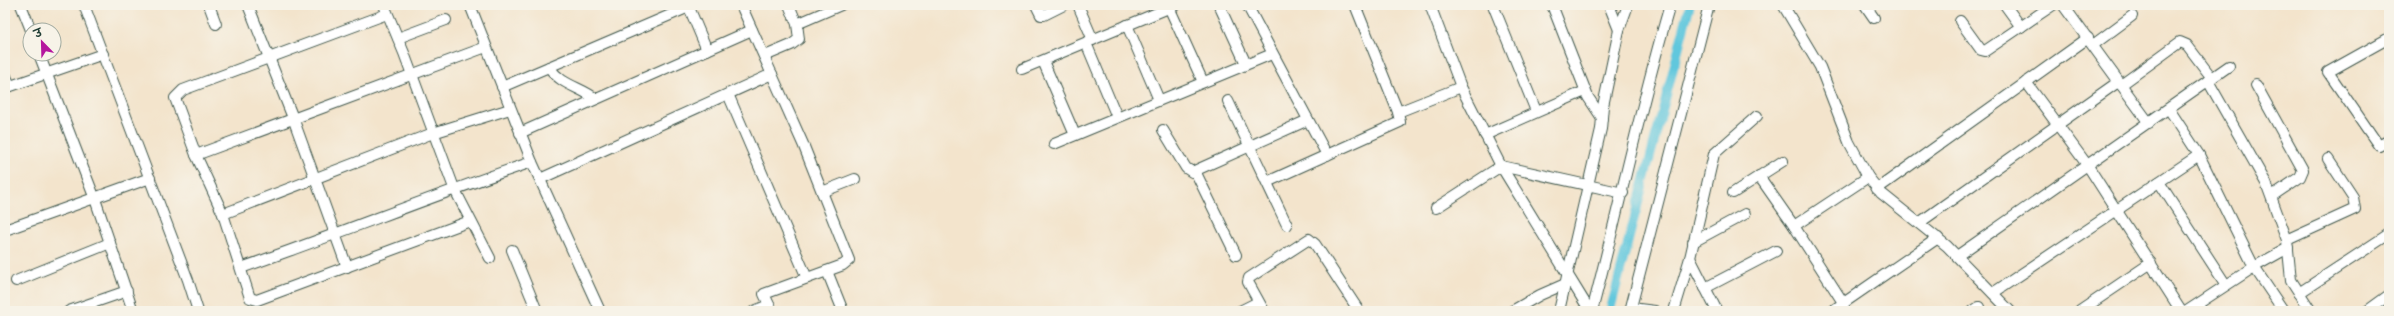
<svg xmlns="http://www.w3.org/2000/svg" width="2394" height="316" viewBox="0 0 2394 316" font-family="'Playpen Sans','Playpen Sans Deva',sans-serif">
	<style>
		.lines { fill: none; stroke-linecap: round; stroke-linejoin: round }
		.canal { stroke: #60c7dd; stroke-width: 9 }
		.minor-casing { stroke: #3f564b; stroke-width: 12 }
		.minor { stroke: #fff; stroke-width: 10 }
	</style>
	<rect width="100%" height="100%" fill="#f7f3e8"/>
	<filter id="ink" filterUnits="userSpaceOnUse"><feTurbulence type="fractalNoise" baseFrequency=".025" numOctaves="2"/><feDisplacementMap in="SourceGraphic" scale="8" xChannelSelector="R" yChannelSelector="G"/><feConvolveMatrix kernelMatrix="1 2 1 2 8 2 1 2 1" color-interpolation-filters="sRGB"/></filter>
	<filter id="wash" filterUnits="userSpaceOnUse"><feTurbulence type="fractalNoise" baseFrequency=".012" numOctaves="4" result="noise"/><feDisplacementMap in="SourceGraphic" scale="16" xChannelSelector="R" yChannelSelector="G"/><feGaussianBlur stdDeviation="0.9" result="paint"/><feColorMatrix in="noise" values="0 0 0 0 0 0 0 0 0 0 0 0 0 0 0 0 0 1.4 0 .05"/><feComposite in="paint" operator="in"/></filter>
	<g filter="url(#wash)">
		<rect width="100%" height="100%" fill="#f3e4cc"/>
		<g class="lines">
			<path class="canal" d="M1610,311L1690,5"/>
		</g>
	</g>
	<g filter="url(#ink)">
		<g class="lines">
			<defs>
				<g id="minor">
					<path d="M21,5L31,30"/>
					<path d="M84,5L188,280L198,311"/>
					<path d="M209,5L216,24"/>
					<path d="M248,5L293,118L347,267"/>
					<path d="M384,5L404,53L454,188L490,258"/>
					<path d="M470,5L532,162L600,311"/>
					<path d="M688,5L707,50"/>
					<path d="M741,5L803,144L849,260L843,265L764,294L772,311"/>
					<path d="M1036,5L1041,15H1044L1064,5"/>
					<path d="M1078,5L1093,40"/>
					<path d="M1168,5L1203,82"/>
					<path d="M1219,5L1246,64"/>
					<path d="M1247,5L1327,155"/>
					<path d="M1430,5L1461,87L1501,166L1590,311"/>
					<path d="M1493,5L1536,111"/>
					<path d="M1552,5L1588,97L1602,118"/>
					<path d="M1609,5L1619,30"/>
					<path d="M1783,5L1820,67L1849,142L1868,177L1881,193L1947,246L2010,311"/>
					<path d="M1865,5L1874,18"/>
					<path d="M2005,5L2021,27"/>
					<path d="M2063,5L2149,123"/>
					<path d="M387,14L183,90L175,98L196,155L223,214L250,298L257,300L470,221"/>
					<path d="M1960,21L1981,50L1985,51L2053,5"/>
					<path d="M797,24L841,5"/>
					<path d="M1127,25L1159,100"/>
					<path d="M398,38L446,20"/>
					<path d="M2389,38L2328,72L2379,146L2389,140"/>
					<path d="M1086,43L1117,117"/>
					<path d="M2093,45L2132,16"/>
					<path d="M39,54L95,199L133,311"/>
					<path d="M765,56L791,45L799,39L797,24L789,5"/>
					<path d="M1043,61L1075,135"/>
					<path d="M549,67C562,86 579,86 596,99"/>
					<path d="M1022,69L1176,5"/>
					<path d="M5,74L10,86"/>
					<path d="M2208,81L2266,183L2287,240L2291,280L2311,311"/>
					<path d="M2026,82L2088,166L2181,311"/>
					<path d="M2121,85L2180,42L2187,45L2212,78"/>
					<path d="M2256,85L2303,170L2300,177L2272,196"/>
					<path d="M502,87L689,7"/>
					<path d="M5,88L103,54"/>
					<path d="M728,94L807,278"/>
					<path d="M1228,101L1287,225"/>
					<path d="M2169,109L2199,155L2254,267L2283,310"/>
					<path d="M1398,112L1461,87"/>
					<path d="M1163,130L1186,168L1192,172L1308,120"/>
					<path d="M520,133L752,30"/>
					<path d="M1485,135L1585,91"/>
					<path d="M1054,144L1272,54"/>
					<path d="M196,155L486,47"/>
					<path d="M1195,171L1236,255"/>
					<path d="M1759,176L1794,226L1844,304"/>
					<path d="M540,179L772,74"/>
					<path d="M1267,182L1400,122L1398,112L1355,5"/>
					<path d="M2159,182L2226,285"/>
					<path d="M1877,189L2088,38"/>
					<path d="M822,192L855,179"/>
					<path d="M1733,193L1783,161"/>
					<path d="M1436,208L1501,166L1623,193"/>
					<path d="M223,214L433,133L510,109"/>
					<path d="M1919,223L2118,82"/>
					<path d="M1794,226L1868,177"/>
					<path d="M5,230L150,178"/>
					<path d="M2287,240L2355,209L2353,197L2328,159"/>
					<path d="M1693,242L1745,214"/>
					<path d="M512,250L537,311"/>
					<path d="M1957,256L2229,66"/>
					<path d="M1690,258L1717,311"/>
					<path d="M241,268C339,234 434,195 532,162"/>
					<path d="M827,271L843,311"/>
					<path d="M16,281L110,243"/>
					<path d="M1705,288L1776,251"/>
					<path d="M1993,293L2199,155"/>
					<path d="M2299,293L2389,234"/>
					<path d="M1631,308L1655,311"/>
					<path d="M69,311L127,291"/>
					<path d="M754,311L769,305"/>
					<path d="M1240,311L1258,302"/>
					<path d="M1264,311L1248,282L1249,278L1309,239L1315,244L1359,311"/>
					<path d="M1512,311L1540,295L1565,284"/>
					<path d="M1559,311L1601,129L1603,106L1619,30L1628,5"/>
					<path d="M1592,311C1619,209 1640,106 1670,5"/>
					<path d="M1630,311L1709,5"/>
					<path d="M1674,311L1690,258L1714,154L1757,116"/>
					<path d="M1832,311L1938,238"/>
					<path d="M1973,311L1979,307"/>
					<path d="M2080,311L2151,263"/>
					<path d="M2187,311L2254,267L2288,248"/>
					<path d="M2367,311L2389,295"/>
				</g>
			</defs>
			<use href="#minor" class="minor-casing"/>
			<use href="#minor" class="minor"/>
		</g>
	</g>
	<rect width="2394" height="316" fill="none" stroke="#f7f3e8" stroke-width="20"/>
	<g transform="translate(42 42) rotate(337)"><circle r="19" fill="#f7f3e8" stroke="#a1aaa0"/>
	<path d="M0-3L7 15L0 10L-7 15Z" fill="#b5179e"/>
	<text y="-6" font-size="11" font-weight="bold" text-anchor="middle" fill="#1f3d34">उ</text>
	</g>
</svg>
